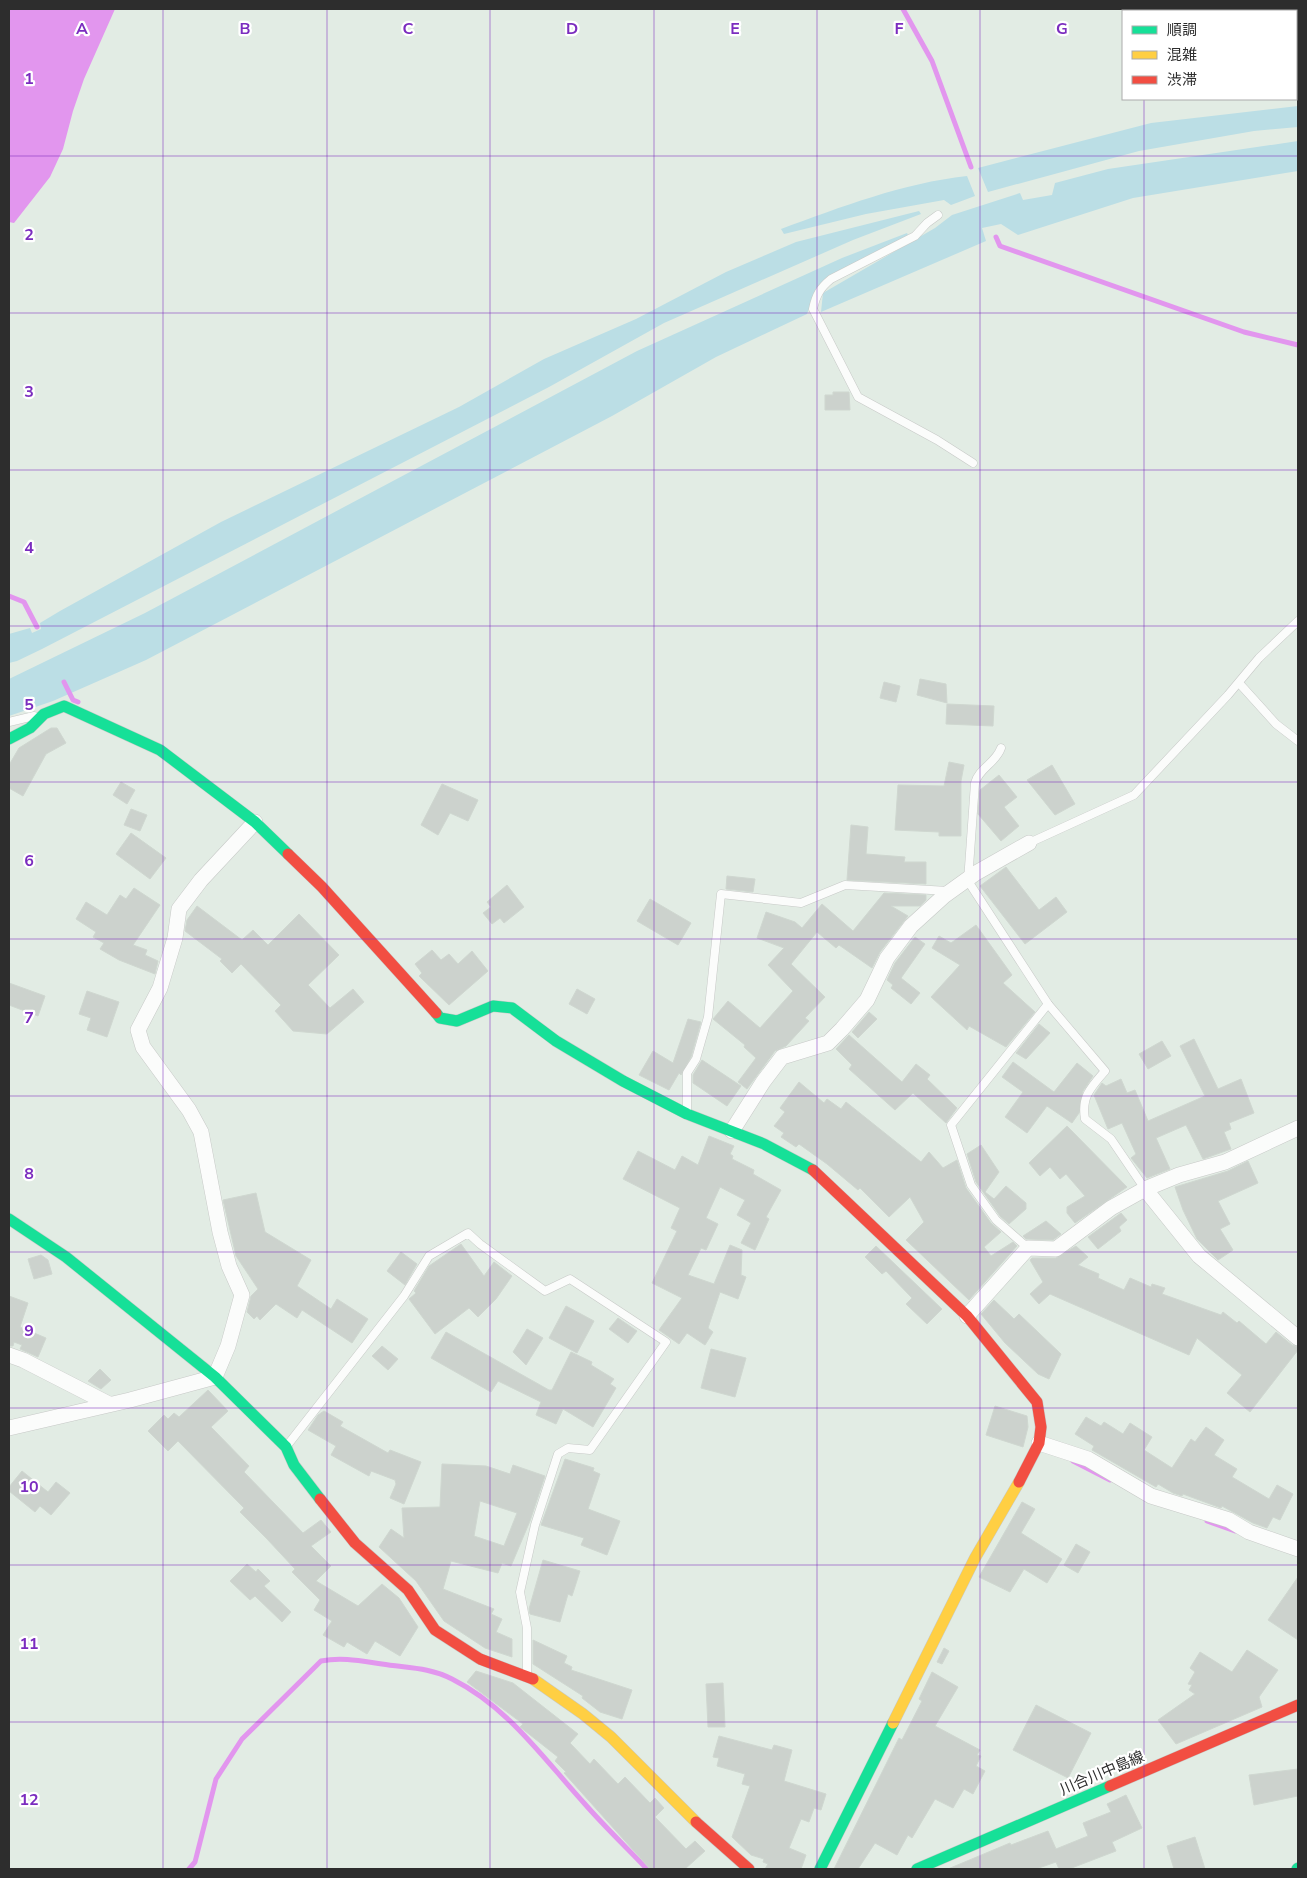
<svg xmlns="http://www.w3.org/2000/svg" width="1307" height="1878" viewBox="0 0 1307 1878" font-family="'Nunito Sans','Noto Sans JP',sans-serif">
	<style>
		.green { fill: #bbdee5 }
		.water { fill: #e296ee }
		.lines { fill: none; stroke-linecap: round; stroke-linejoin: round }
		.stream { stroke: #e296ee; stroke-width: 5 }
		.building { fill: #ccd2cd; stroke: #cfd7d0; fill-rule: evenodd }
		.lane-casing { stroke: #c7c9c7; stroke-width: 9 }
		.street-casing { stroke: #c7c9c7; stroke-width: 16 }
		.fast-casing { stroke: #c7c9c7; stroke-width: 12 }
		.slow-casing { stroke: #c7c9c7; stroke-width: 12 }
		.jam-casing { stroke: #c7c9c7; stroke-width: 12 }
		.lane { stroke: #fbfcfb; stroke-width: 8 }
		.street { stroke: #fbfcfb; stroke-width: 15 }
		.fast { stroke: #16e098; stroke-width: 11 }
		.slow { stroke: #ffcf43; stroke-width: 11 }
		.jam { stroke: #f24e42; stroke-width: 11 }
		.grid { fill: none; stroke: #7b2cbf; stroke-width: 1; stroke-opacity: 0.55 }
		.labels { text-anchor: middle; stroke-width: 4.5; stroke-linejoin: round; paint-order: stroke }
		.street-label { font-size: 15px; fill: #2d2d2d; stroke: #fff }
		.grid-label { font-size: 16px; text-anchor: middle; font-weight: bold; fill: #7b2cbf; stroke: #fff; stroke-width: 4.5; stroke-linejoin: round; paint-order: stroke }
	</style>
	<rect width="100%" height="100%" fill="#e2ece4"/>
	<g class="green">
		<path d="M1298,106V127L1254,131L1139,151L988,192L978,168L1151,123Z"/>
		<path d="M1298,141V171L1133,198L1018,235L1001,224L982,228L986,241L821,312L823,293L935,228L952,215L1020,193L1023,200L1052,195L1055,183L1108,169Z"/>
		<path d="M967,176L975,196L951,205L944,200L866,214L784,234L781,229C841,207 903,183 967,176Z"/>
		<path d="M919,211L921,214L853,240L664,323L549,387L42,649L17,661L9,663V634L30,628L32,633L41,629L40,623L60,611L221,522L459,407L544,359L636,319L726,272L796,242Z"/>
		<path d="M907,233L909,237L821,283L814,294L807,314L716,357L612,416L146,660L53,701L9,716V679L145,613L637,351L842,258Z"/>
	</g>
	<path class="water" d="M9,9H115L84,79L73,111L63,149L50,177L14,223L9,222Z"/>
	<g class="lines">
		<g class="stream">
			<path d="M903,9L932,61L971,167"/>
			<path d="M996,237L1000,246L1244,332L1298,345"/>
			<path d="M9,596L24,602L37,627"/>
			<path d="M64,682L73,700L78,702"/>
			<path d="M1073,1461L1110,1480"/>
			<path d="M1207,1521L1235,1531"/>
			<path d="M189,1869L195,1862L216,1779L242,1739L321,1661C342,1657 361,1661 382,1664C406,1668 429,1667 452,1679C508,1707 543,1758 584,1803C604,1826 626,1847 647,1869"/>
		</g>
	</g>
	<g class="building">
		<path d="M833,392H849L850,410H825V395H833Z"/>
		<path d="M920,679L946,684L947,703L917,695Z"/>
		<path d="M884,682L900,686L896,702L880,698Z"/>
		<path d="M947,704L994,706L993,726L946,724Z"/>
		<path d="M51,728H57L66,743L46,754L23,796L9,788V765L19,748Z"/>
		<path d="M949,762L964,765L961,781V836H939V832L895,830L898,785L944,786Z"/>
		<path d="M1052,765L1075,804L1055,815L1027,780Z"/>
		<path d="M999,775L1017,797L1004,807L1019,826L1001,841L978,814L980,790Z"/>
		<path d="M121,782L135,790L127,804L113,795Z"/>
		<path d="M442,784L478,800L468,821L450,813L438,835L421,825Z"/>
		<path d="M131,809L147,815L140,831L124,825Z"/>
		<path d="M851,825L868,827L866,854L905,857L904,862H926V884L847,880Z"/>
		<path d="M131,833L166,858L150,879L116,854Z"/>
		<path d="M1006,867L1039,910L1056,897L1067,912L1025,944L980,886Z"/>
		<path d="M727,876L755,879L753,892L726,889Z"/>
		<path d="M507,885L524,907L504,923L500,918L492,924L483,913L491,907L487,902Z"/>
		<path d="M134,888L160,905L133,945L147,950L145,955L158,961L155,974L119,960L100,949L104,943L93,937L96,932L76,919L86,902L107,915L120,895L126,899Z"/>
		<path d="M884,893L926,895V900L920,906H891L908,916L880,952L872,968L839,945L836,948L817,932L791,964L825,997L805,1018L809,1021L786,1046L775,1051L747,1089L738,1082L756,1058L744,1047L745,1045L713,1019L728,1001L760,1028L793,991L768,965L784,948L757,938L766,912L795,922L802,928L822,904L853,931Z"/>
		<path d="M650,899L691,923L678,945L637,921Z"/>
		<path d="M197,906L242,940L253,930L268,945L299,914L339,955L308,985L330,1008L353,989L364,1002L327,1034L293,1031L275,1011L281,1005L241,964L232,973L220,961L222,959L185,931L187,920Z"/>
		<path d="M976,925L1012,975L1003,983L1035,1012L1006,1047L969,1026L967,1030L931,997L960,965L932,948L939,936L951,943Z"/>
		<path d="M915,937L925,944L901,978L920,993L911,1004L891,988L893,985L887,980L895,963Z"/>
		<path d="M432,950L441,960L449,954L458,964L472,951L488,971L449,1005L419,976L422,973L415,964Z"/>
		<path d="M9,983L45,996L38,1016L9,1005Z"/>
		<path d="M577,989L595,999L587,1014L569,1004Z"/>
		<path d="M87,991L119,1002L107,1037L87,1030L91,1018L79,1014Z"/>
		<path d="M869,1012L877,1019L858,1038L852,1032Z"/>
		<path d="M688,1019L701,1022L691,1057L681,1075L679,1073L669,1090L639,1075L653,1051L673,1063Z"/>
		<path d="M1039,1024L1050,1033L1026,1059L1016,1053Z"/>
		<path d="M849,1035L902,1082L916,1064L930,1075L927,1079L957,1108L946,1123L913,1093L895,1110L849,1069L852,1065L836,1049Z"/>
		<path d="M1194,1039L1218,1089L1241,1079L1254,1113L1229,1123L1231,1129L1224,1132L1231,1149L1203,1159L1186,1125L1156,1138L1170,1169L1147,1178L1131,1158L1136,1154L1122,1123L1108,1129L1094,1095L1102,1083L1106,1086L1121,1079L1127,1093L1135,1090L1148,1121L1205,1096L1180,1046Z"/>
		<path d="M1162,1041L1171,1056L1148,1069L1139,1054Z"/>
		<path d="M702,1060L741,1086L727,1106L693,1083V1075Z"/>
		<path d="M1013,1062L1054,1092L1077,1063L1093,1076L1083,1091L1079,1113L1072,1123L1047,1106L1027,1133L1005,1117L1023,1092L1002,1077Z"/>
		<path d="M799,1082L824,1103L827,1099L841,1109L846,1102L921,1162L929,1152L943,1168L957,1160L966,1188L991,1223L1001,1232L984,1247L991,1256L1013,1242L1017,1246L969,1300L906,1240L924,1222L910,1197L889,1217L860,1188L858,1190L827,1164L799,1144L796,1147L781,1137L784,1133L774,1126L785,1112L780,1108Z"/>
		<path d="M1067,1126L1127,1187L1075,1223L1067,1213V1207L1085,1196L1066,1174L1060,1179L1050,1167L1040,1176L1029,1163Z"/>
		<path d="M709,1136L734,1146L730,1154L733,1156L732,1159L754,1170L753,1174L781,1190L766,1217L769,1219L755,1250L741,1243L751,1223L737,1215L745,1200L720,1187L706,1218L718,1224L706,1250L701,1248L688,1275L714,1284L730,1245L742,1250L741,1275L746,1277L738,1299L720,1292L708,1328L713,1332L705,1345L687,1333L679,1344L659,1330L682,1298L652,1283L677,1231L671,1228L680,1208L623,1179L638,1151L675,1170L682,1156L698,1165Z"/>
		<path d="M981,1145L999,1172L985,1192L994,1199L1006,1186L1026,1203V1209L1009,1224L1000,1216L976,1182L967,1154Z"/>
		<path d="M1248,1161L1258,1183L1218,1201L1230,1224L1220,1229L1233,1250L1218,1260L1197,1239L1183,1210L1175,1187L1228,1171Z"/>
		<path d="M256,1193L265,1232L311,1260L297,1286L331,1309L337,1299L368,1319L352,1343L302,1310L297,1318L276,1304L260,1320L257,1316L254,1319L247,1312L251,1296L258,1289L236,1256L223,1200Z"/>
		<path d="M1121,1213L1127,1220L1119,1227L1121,1231L1098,1249L1088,1237Z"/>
		<path d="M1046,1221L1061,1234L1053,1240L1026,1239L1023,1236Z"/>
		<path d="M461,1244L484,1276L494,1262L512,1276L496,1299L478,1317L469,1308L435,1334L409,1299L416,1293L414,1291L429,1266Z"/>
		<path d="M876,1246L942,1309L927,1324L906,1304L912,1298L886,1271L882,1274L865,1257Z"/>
		<path d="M1076,1246L1088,1257L1078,1265L1099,1274L1098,1278L1124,1290L1130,1278L1151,1287L1152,1284L1165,1288L1162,1294L1221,1315L1223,1312L1237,1323L1239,1321L1266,1344L1276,1332L1292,1345L1298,1347V1350L1250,1412L1227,1393L1242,1375L1197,1338L1189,1355L1050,1294L1039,1304L1030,1294L1043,1282L1030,1260L1032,1258H1056Z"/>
		<path d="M401,1252L417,1264L405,1285L387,1271Z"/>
		<path d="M41,1255L48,1260L52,1274L34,1279L28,1259Z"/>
		<path d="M9,1296L28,1303L20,1327L46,1338L38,1357L20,1349L22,1345L14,1342L13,1346H9Z"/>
		<path d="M994,1300L1014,1319L1019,1314L1061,1354L1049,1379L1038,1374L1005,1343L981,1314Z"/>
		<path d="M566,1306L594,1321L577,1353L549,1338Z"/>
		<path d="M618,1318L637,1331L628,1343L609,1329Z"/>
		<path d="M527,1329L543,1338L526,1365L513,1352Z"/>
		<path d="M446,1332L549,1390H552L571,1352L592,1362L591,1365L614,1379L610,1384L616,1388L593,1427L563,1409L556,1424L536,1415L541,1402L498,1381L491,1392L431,1358Z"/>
		<path d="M382,1346L398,1359L388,1370L372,1356Z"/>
		<path d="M711,1349L746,1358L735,1397L701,1388Z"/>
		<path d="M100,1369L111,1380L101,1389L88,1381Z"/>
		<path d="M208,1390L228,1411L211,1427L249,1466L244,1472L303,1533L321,1520L331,1532L311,1546L331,1566L316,1581L358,1606L382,1584L399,1598L418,1627L400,1656L375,1641L367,1654L347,1642L344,1647L323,1635L332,1621L314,1610L320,1600L292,1572L295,1569L267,1539L240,1512L244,1508L178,1441L168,1451L148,1431L164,1415L168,1419L174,1413L179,1417Z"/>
		<path d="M995,1406L1027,1416L1028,1427L1023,1447L986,1435Z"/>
		<path d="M324,1411L343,1422L340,1426L388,1453L390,1450L421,1462L404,1504L390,1498L396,1484L395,1480L371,1471L369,1476L331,1455L336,1446L308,1430L318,1415Z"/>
		<path d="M1086,1417L1101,1426L1104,1422L1123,1434L1130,1423L1152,1437L1144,1450L1172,1468L1191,1439L1195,1442L1206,1427L1224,1440L1214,1455L1237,1469L1232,1477L1269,1499L1277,1485L1293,1494L1280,1520L1273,1517L1267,1528L1253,1523L1222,1506L1221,1508L1183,1494L1182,1496L1173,1493L1158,1484L1156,1487L1092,1450L1094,1446L1075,1434Z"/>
		<path d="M565,1459L594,1468L593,1471L600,1474L588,1509L620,1521L607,1555L581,1545L584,1538L541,1525Z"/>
		<path d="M442,1464L486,1466L510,1474L513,1465L545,1476L530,1521L511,1566L502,1563L498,1573L451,1561L443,1589L494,1609L491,1614L502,1619L496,1632L512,1639V1657L485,1648L444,1621L416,1581L379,1547L391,1529L404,1538L402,1508L440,1507ZM480,1501L517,1513L504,1546L474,1536Z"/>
		<path d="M22,1471L48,1492L56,1482L70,1493L51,1515L40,1506L35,1512L9,1491V1487Z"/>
		<path d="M1022,1502L1035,1509L1021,1533L1062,1559L1047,1583L1024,1569L1010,1592L979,1577Z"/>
		<path d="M1076,1544L1090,1552L1078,1573L1064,1565Z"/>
		<path d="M543,1560L580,1571L572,1596L568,1594L560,1622L530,1614L529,1609Z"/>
		<path d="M247,1564L256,1572L258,1569L270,1581L264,1586L291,1612L282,1622L255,1596L250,1600L230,1581Z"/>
		<path d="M1298,1577V1640L1268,1620Z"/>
		<path d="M533,1640L567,1656L564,1663L572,1667L571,1670L632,1690L622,1719L600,1712L582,1698L583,1696L533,1664Z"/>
		<path d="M944,1648L949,1651L942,1664L937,1662Z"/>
		<path d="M1247,1650L1278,1670L1259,1697L1262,1707L1176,1744L1158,1720L1195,1694L1189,1690L1192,1685L1188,1684L1195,1672L1190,1668L1200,1652L1232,1672Z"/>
		<path d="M476,1671L513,1683L578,1734L570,1743L590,1764L594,1759L618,1784L625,1777L650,1803L655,1798L664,1808L655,1817L686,1849L695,1841L705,1851L685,1869H650L564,1773L566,1772L555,1761L558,1757L520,1727L523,1724L467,1682Z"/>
		<path d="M932,1672L958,1687L935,1726L980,1750L977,1755L981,1756L976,1766L985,1771L973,1794L964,1789L953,1808L935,1799L912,1838L908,1835L897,1855L875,1843L858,1869H834L899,1738L902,1740L922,1701L919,1699Z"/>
		<path d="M723,1683L725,1727H708L706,1684Z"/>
		<path d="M1036,1705L1091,1733L1068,1778L1013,1750Z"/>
		<path d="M719,1736L772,1750L774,1745L792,1750L784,1781L826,1794L821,1810L814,1808L809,1822L801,1819L789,1848L806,1855L801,1869H765L768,1864L763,1862L764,1859L751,1855L732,1837L750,1786L742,1784L745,1774L717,1766L719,1758L713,1757Z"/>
		<path d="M1298,1769V1796L1254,1805L1249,1775Z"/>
		<path d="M1126,1795L1142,1828L1112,1842L1116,1851L1069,1869H1059L1056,1862L1036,1869H948L1010,1843L1011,1845L1048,1831L1056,1849L1088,1836L1083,1823L1111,1812L1107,1804Z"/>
		<path d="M1195,1837L1205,1869H1174L1167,1846Z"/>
	</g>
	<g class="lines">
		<defs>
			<g id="lane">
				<path d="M938,215L927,223L915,236L831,279C820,288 816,295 813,309L858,397L937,440L973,463"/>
				<path d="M1239,683L1276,724L1298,741"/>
				<path d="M9,722L34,716"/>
				<path d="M1001,748C996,763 979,768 975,783L968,881L1048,1004L1105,1071C1091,1087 1081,1097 1085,1119L1111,1139L1145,1189"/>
				<path d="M1029,843L1134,795L1228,695L1259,658L1298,621"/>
				<path d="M687,1111V1073L696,1059L708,1017L721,894L801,903L845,885L948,891"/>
				<path d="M1028,1248L996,1220L971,1185L951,1125L1048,1004"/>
				<path d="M286,1447L404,1296L429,1256L468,1233L480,1244L545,1291L570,1279L666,1342L590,1450L568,1448L558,1454L535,1525L520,1592L527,1628V1673"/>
			</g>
			<g id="street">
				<path d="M732,1131L763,1082L782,1057L828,1043L842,1029L867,1000L887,958L911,926L944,896L976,873L1029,843"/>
				<path d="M1145,1189L1199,1256L1298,1338"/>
				<path d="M967,1316L1028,1248L1056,1249L1111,1208L1145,1189L1179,1175L1225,1162L1298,1128"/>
				<path d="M9,1355L23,1360L109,1404"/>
				<path d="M9,1428L130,1400L215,1377L228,1346L242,1295L229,1266L220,1232L201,1132L189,1110L143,1047L138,1030L160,988L175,938L179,909L201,880L255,822"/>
				<path d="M1039,1443L1088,1459L1151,1496L1229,1520L1249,1532L1298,1549"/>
			</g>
			<g id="fast">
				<path d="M9,739L30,728L44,714L64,706L160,750L255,822L288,854"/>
				<path d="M436,1013L440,1018L457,1021L493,1006L512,1008L556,1041L623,1081L687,1114L764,1144L813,1170"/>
				<path d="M9,1219L66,1257L215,1377L286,1447L294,1465L320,1499"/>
				<path d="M820,1869L893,1723"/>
				<path d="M917,1869L1110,1786"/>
				<path d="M1297,1869L1298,1868"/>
			</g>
			<g id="slow">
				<path d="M533,1679L583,1714L611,1737L696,1822"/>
				<path d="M893,1723L975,1558L1019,1482"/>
			</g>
			<g id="jam">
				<path d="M288,854L322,887L436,1013"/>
				<path d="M813,1170L967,1316L1037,1402L1041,1427L1039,1443L1019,1482"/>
				<path d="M320,1499L355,1543L408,1590L435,1630L480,1659L533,1679"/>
				<path d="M1110,1786L1298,1705"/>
				<path d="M696,1822L749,1869"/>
			</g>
		</defs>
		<use href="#lane" class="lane-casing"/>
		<use href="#street" class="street-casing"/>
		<use href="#fast" class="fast-casing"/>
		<use href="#slow" class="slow-casing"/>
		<use href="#jam" class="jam-casing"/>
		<use href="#lane" class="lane"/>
		<use href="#street" class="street"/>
		<use href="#fast" class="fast"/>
		<use href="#slow" class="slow"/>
		<use href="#jam" class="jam"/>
	</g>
	<path class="grid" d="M163,9V1869M327,9V1869M490,9V1869M654,9V1869M817,9V1869M980,9V1869M1144,9V11M1144,99V1869M9,156H1298M9,313H1298M9,470H1298M9,626H1298M9,782H1298M9,939H1298M9,1096H1298M9,1252H1298M9,1408H1298M9,1565H1298M9,1722H1298"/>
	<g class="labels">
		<g class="street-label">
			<text transform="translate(1102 1773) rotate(-23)" y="5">川合川中島線</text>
		</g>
	</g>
	<g class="grid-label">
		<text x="82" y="34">A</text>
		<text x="245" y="34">B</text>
		<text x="408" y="34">C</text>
		<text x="572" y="34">D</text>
		<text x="735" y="34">E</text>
		<text x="899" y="34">F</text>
		<text x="1062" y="34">G</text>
		<text x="29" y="84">1</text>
		<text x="29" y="240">2</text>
		<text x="29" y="397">3</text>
		<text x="29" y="553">4</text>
		<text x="29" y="710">5</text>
		<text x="29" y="866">6</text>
		<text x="29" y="1023">7</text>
		<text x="29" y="1179">8</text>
		<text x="29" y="1336">9</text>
		<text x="29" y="1492">10</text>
		<text x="29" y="1649">11</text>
		<text x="29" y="1805">12</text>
	</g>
	<rect width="1307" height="1878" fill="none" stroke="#2d2d2d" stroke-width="20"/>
	<rect x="1122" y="10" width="175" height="90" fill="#ffffff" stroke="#ababab"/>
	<rect x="1132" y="26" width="25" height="8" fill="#16e098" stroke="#ababab"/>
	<text x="1167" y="35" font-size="15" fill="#2d2d2d">順調</text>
	<rect x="1132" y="51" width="25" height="8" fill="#ffcf43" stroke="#ababab"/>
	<text x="1167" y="60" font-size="15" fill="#2d2d2d">混雑</text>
	<rect x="1132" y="76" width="25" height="8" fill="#f24e42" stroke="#ababab"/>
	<text x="1167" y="85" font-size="15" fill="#2d2d2d">渋滞</text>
</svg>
